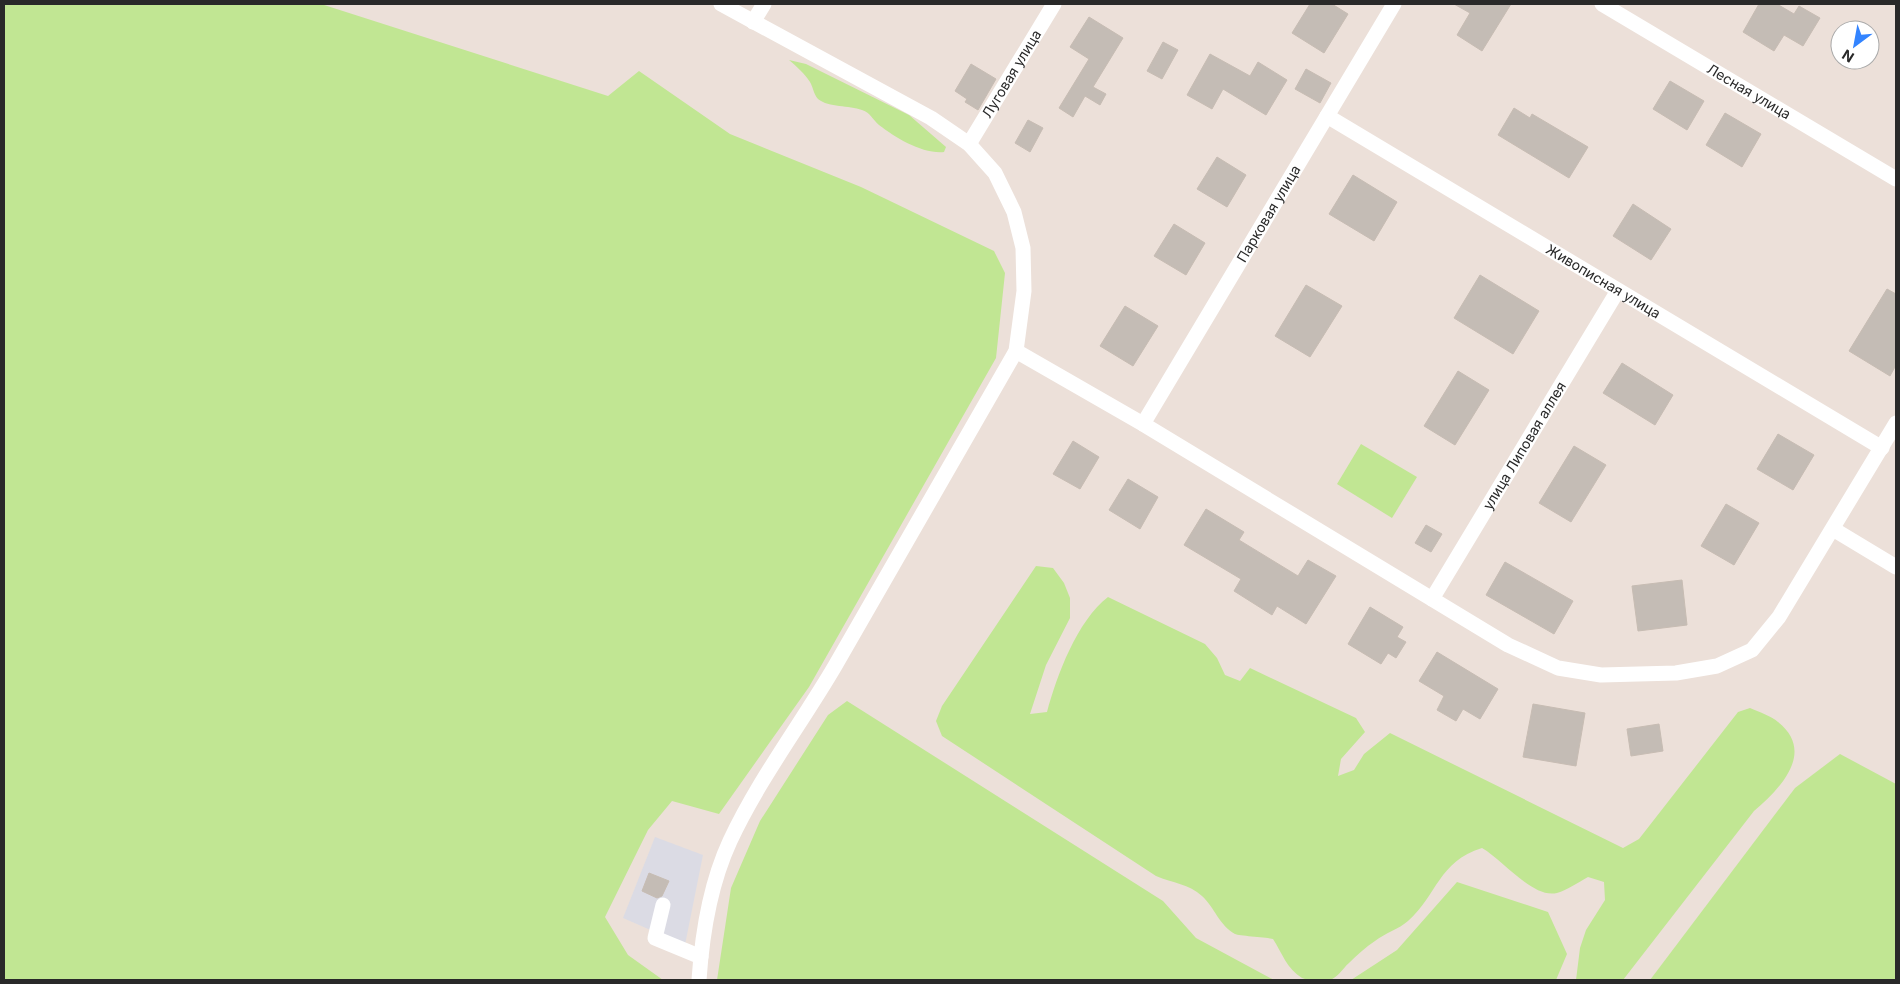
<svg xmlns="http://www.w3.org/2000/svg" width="1900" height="984" viewBox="0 0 1900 984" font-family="Inter,sans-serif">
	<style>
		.industrial { fill: #dbdbe4 }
		.green { fill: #c1e693 }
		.building { fill: #c4bcb5; stroke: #c7bcb3 }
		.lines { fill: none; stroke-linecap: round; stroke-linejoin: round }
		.minor { stroke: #fff; stroke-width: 15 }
		.labels { text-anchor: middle; stroke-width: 4.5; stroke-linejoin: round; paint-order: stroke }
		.street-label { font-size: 14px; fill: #292929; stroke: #fff }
	</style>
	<rect width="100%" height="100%" fill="#ece0d9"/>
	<path class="industrial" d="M655,837L703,855L685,945L623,918Z"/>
	<g class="green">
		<path d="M4,4H321L608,96L639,71L730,134L861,187L994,251L1005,273L996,358L809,687L719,814L672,801L648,830L605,917L628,955L663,980H4Z"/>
		<path d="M789,60L806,64L909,115L946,147L944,152C922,154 896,138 879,125C872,119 871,113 862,110C849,105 829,108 818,99C814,95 813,87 810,82C805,74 796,66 789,60Z"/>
		<path d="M1361,444L1417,477L1392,518L1337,484Z"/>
		<path d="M1036,566L1053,568L1064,583L1070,598V618L1046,665L1030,714L1047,712C1057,675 1077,621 1108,597L1205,644L1217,658L1225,675L1240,681L1250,668L1356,718L1365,732L1341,759L1338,776L1354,770L1364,754L1390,733L1623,848L1639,839L1738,712L1750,708C1759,712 1771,716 1778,722C1816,752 1780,789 1754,811L1623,980H1576L1580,948L1586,930L1605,900L1604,882L1588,877C1579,882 1567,890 1557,893C1533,899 1503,860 1482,848C1438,862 1438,894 1408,921C1399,929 1385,933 1375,941C1366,947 1357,955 1349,963C1342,969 1338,978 1329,980C1321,982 1309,981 1302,978C1287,969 1282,953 1273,939C1265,937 1239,936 1235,934C1219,925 1215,908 1202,896C1189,884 1173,883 1156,876L942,736L936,721L942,706Z"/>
		<path d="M847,701L1163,901L1196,938L1274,980H717L731,888L760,821L828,715Z"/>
		<path d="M1840,754L1896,784V980H1650L1795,788Z"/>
		<path d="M1457,882L1548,912L1567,954L1556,980H1351L1397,950Z"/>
	</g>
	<g class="building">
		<path d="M1310,4H1332L1348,14L1324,53L1292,33Z"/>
		<path d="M1454,4H1511L1482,51L1457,35L1470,13Z"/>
		<path d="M1759,4H1777L1794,14L1799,6L1820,18L1803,46L1784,35L1774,51L1743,32Z"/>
		<path d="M1089,17L1123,38L1093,87L1106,94L1100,105L1085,96L1073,117L1059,108L1089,59L1070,47Z"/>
		<path d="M1163,42L1178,50L1162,79L1147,71Z"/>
		<path d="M1210,54L1250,76L1258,62L1287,80L1266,115L1223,89L1212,109L1187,95Z"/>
		<path d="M971,64L996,79L978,110L965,102L967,99L955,91Z"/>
		<path d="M1306,69L1331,83L1320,103L1295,89Z"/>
		<path d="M1670,81L1704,101L1687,130L1653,109Z"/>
		<path d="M1514,108L1530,118L1532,114L1588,147L1569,178L1498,135Z"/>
		<path d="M1725,113L1761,134L1742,167L1706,145Z"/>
		<path d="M1028,120L1043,128L1030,152L1015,143Z"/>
		<path d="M1217,157L1246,175L1227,207L1197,189Z"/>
		<path d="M1353,175L1397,202L1374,241L1329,214Z"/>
		<path d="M1633,204L1671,229L1651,260L1613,236Z"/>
		<path d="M1174,224L1205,243L1186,275L1154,256Z"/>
		<path d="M1480,275L1539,311L1513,354L1454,318Z"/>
		<path d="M1306,285L1342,306L1310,357L1275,336Z"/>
		<path d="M1887,289L1896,294V365L1890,376L1849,351Z"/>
		<path d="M1125,306L1158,326L1133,366L1100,346Z"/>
		<path d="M1622,363L1673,395L1655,425L1603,393Z"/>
		<path d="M1458,371L1489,390L1455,445L1424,426Z"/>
		<path d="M1778,434L1814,455L1793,490L1757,469Z"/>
		<path d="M1073,441L1099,457L1080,489L1053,474Z"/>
		<path d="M1574,446L1606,465L1571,522L1539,503Z"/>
		<path d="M1128,479L1158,497L1140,529L1109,510Z"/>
		<path d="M1726,504L1759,523L1734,565L1701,546Z"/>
		<path d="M1206,509L1244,532L1239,540L1298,576L1308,560L1336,576L1306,624L1277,606L1272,615L1234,591L1241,579L1184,545Z"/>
		<path d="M1426,525L1442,534L1431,552L1415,543Z"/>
		<path d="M1505,562L1573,601L1554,634L1486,595Z"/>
		<path d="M1682,580L1687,625L1638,631L1632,586Z"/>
		<path d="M1370,607L1403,627L1397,637L1406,642L1396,658L1388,653L1381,664L1348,644Z"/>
		<path d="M1437,652L1498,689L1480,719L1463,709L1456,721L1437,710L1444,696L1419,681Z"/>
		<path d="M1533,704L1585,713L1576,766L1523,757Z"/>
		<path d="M1659,724L1663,751L1631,756L1627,729Z"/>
		<path d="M649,873L669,881L662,896L657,898L642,891Z"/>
	</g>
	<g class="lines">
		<g class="minor">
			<path id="s1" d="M1602,4L1896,179"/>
			<path d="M753,22L764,4"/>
			<path id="s2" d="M1327,116L1882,448"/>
			<path id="s3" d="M969,144L1054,4"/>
			<path d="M1016,351L1143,424L1508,645L1558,668L1601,675L1676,673L1717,666L1752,650L1779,617L1896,423"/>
			<path id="s4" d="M1143,424L1394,4"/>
			<path d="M1833,529L1896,567"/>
			<path id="s5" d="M1432,599L1617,292"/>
			<path d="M663,905L655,938L701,957"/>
			<path d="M699,980C702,935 711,882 730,841C759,779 801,724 835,666C895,561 956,456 1016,351L1024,291L1023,248L1014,212L995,173L969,144L931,118L721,4"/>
		</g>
	</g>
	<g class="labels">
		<g class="street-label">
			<text dy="5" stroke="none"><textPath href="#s3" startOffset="82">Луговая улица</textPath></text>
			<text dy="5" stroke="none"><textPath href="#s1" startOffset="171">Лесная улица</textPath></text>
			<text dy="5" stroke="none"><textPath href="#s4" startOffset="245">Парковая улица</textPath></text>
			<text dy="5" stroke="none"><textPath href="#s2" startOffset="322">Живописная улица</textPath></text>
			<text dy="5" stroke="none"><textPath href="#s5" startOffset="179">улица Липовая аллея</textPath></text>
		</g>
	</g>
	<rect width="1900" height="984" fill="none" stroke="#292929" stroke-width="10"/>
	<g transform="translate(1855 45) rotate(212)"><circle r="24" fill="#ffffff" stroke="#a9a9a9"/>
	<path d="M0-4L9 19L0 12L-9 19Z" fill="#3384ff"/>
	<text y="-8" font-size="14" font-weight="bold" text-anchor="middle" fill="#292929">N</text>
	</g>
</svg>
